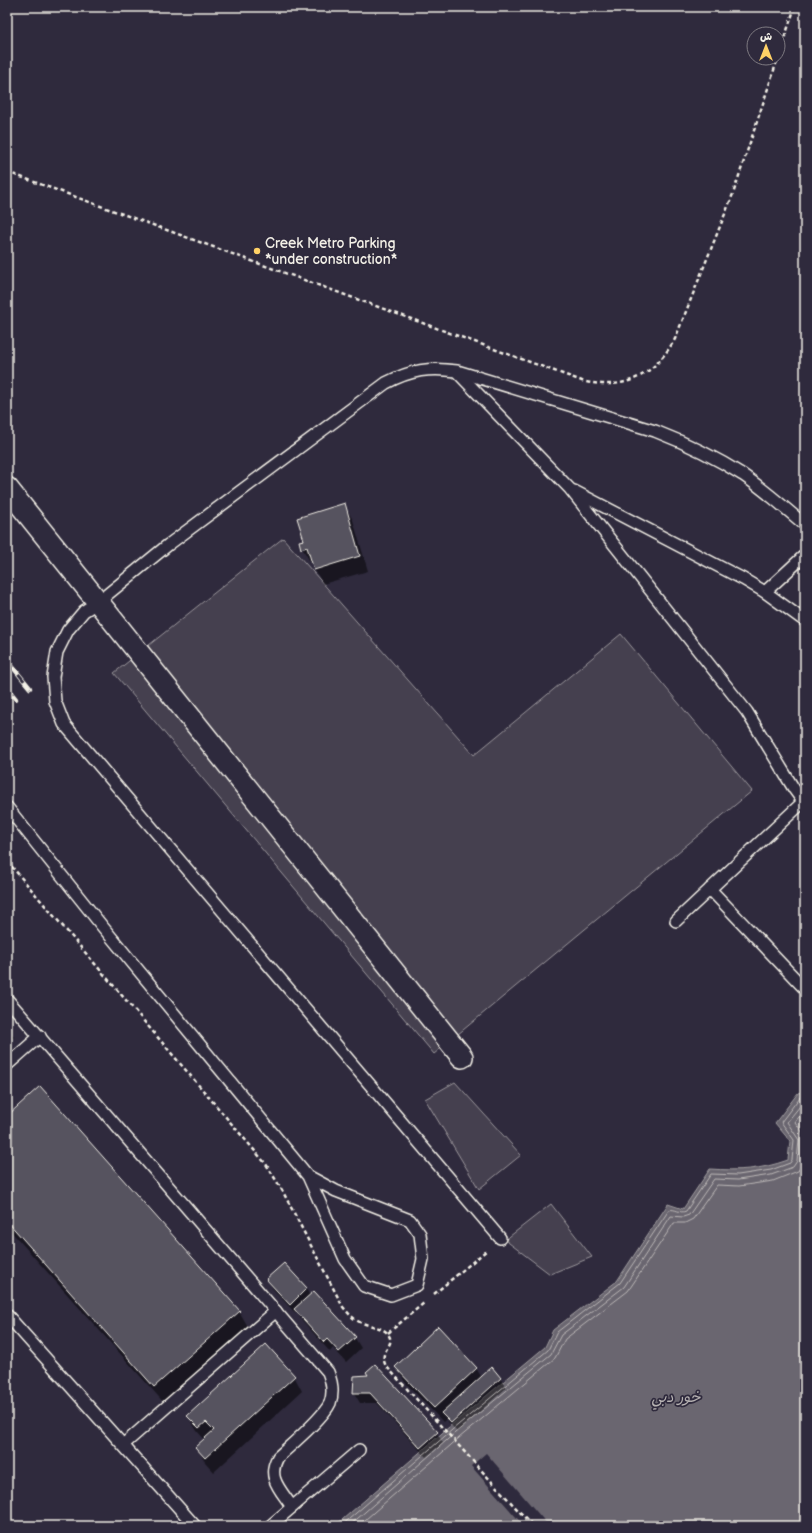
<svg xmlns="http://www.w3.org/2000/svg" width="812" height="1533" viewBox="0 0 812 1533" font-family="'Balsamiq Sans','Playpen Sans Arabic',sans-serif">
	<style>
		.green { fill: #454050; stroke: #9c989c }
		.water { fill: #6a6670; stroke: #a19ea0 }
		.pier { fill: #2f2a3d }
		.shadow { fill: #0007 }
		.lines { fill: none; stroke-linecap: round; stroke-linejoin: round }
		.shore { stroke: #bdb9b8; stroke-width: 1 }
		.building { fill: #56525f; stroke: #f4f1e8 }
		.service-casing { stroke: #f4f1e8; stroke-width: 14 }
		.minor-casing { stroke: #f4f1e8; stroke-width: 24 }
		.path { stroke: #f4f1e8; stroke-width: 2.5; stroke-dasharray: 4 3; stroke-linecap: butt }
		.service { stroke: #2f2a3d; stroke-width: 11 }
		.minor { stroke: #2f2a3d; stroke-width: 21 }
		.rail-casing { stroke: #f4f1e8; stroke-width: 4.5 }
		.rail { stroke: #2f2a3d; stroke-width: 3; stroke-dasharray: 9; stroke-linecap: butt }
		.poi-dot { fill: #ffd166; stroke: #2f2a3d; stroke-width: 1.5 }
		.labels { text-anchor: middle; stroke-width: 3.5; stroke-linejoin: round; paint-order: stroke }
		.poi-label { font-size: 14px; fill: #f4f1e8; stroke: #2f2a3d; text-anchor: start }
		.water-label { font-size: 15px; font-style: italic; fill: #b6b2b2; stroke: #2f2a3d }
	</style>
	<rect width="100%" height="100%" fill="#2f2a3d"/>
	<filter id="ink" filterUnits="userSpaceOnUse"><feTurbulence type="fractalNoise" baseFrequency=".025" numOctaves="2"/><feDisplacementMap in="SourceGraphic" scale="8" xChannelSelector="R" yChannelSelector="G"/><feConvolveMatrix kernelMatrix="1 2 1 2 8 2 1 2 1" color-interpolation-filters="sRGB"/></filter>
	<g filter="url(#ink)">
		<g class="green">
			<path d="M283,538L474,755L621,634L752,791L434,1054L114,673Z"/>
			<path d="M455,1082L521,1155L479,1189L425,1099Z"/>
			<path d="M551,1204L592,1257L550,1274L505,1240Z"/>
		</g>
		<path class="water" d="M805,1091V1526H335L449,1427L545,1347L553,1330L617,1281L668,1204L683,1209L710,1169C739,1171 760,1170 788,1160L790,1141L775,1123L798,1093Z"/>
		<path class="pier" d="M486,1453L548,1525L547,1526H524L471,1466Z"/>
		<g class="shadow">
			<path d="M344,505L353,520L368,571L323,584L314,569L312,563H311L302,548L305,540Z"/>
			<path d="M7,1026L14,1037L7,1043Z"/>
			<path d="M7,1117L239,1311L250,1330L166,1405L7,1227Z"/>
			<path d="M284,1264L306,1289L310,1296L314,1293L355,1338L361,1348L346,1362L333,1348L330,1352L301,1319L297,1313L296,1314L273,1289L267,1279Z"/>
			<path d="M396,1367L476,1368L482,1378H500L506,1388L457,1432L446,1419L443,1422L405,1382Z"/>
			<path d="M294,1376L302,1391L214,1472L205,1462L197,1447L205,1440L197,1431L188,1416Z"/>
			<path d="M355,1377L437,1433L443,1443L426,1457L377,1403H360L354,1393Z"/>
		</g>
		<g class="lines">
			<g class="shore">
				<path d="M341,1526L452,1430L548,1350L557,1332L620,1283L669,1210C675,1208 680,1214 686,1211L711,1174L738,1175L771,1170L790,1163L792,1160L794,1140L781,1122L800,1097L805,1095"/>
				<path d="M349,1526L455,1433L551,1354L561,1335L624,1287L671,1216L683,1217L689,1215L714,1179L738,1180L771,1175L793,1167L797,1161L799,1140L787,1122L805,1100"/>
				<path d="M358,1526L459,1438L555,1358L565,1339L628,1291L674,1223H685L693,1219L717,1185L739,1186L773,1181L798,1171L803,1163L805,1140L803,1133L795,1122L805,1109"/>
			</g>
		</g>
		<g class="building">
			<path d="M345,503L360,556L314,570L307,547L301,549L299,541L304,540L297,518Z"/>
			<path d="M40,1086L240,1311L154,1387L7,1221V1116Z"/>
			<path d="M284,1263L307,1288L290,1305L266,1279Z"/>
			<path d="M314,1291L356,1337L339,1352L327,1339L324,1342L294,1309Z"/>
			<path d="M438,1326L477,1368L434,1408L395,1367Z"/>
			<path d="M266,1344L295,1376L205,1458L195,1447L214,1430L206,1422L199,1428L187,1416Z"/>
			<path d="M375,1364L438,1432L420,1448L370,1393H353L354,1376L368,1375L366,1372Z"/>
			<path d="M492,1367L501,1378L451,1423L441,1413Z"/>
		</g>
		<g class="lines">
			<defs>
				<g id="service">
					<path d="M457,372L570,489L747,712L794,789L805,804"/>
					<path d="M574,491L743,579L765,592L805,621"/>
					<path d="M765,592L805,555"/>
					<path d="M7,807L102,926L308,1176L345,1259L364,1286L391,1295L417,1285L423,1259L420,1234L410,1220L336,1191L308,1176"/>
					<path d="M710,889L805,989"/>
					<path d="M676,921L803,802"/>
					<path d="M7,999L328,1372C332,1382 334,1392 330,1403C324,1417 291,1445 278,1457C266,1478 281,1490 292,1507"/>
					<path d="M7,1065L40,1036"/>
					<path d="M500,1238L64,724L55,701L53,677L57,652L68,630L84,611L98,602L168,545L386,383C411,370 429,367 457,371L655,431C686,443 715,457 743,475C765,490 785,508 805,525"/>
					<path d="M7,1315L195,1526"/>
					<path d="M123,1445L276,1311"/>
					<path d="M270,1526L359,1450"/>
				</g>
				<path id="minor" d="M7,488L462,1057"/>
			</defs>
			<use href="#service" class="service-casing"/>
			<use href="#minor" class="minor-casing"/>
			<g class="path">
				<path d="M778,57L795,7"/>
				<path d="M7,172L582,381C625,391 653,377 675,339L733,194L778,58"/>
				<path d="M7,861L266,1164L282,1190L343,1307C349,1314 354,1320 362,1323C370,1326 383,1327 388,1334C397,1347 377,1349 386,1366C435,1419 483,1473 533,1526"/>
				<path d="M434,1294L487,1250"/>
				<path d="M388,1333L424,1303"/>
			</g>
			<use href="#service" class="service"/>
			<use href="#minor" class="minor"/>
			<defs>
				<g id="rail">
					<path d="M7,660L30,688"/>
					<path d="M7,688L16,699"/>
				</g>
			</defs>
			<use href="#rail" class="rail-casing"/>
			<use href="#rail" class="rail"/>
		</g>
	</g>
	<circle class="poi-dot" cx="257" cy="251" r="4"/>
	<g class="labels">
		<g class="poi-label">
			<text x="265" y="248">Creek Metro Parking<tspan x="265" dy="16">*under construction*</tspan></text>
		</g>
		<g class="water-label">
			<text x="676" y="1402">خور دبي</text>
		</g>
	</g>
	<rect width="812" height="1533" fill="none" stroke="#2f2a3d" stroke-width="24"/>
	<rect x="12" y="12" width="788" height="1509" fill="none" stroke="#f4f1e8" stroke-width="1.5" filter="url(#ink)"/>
	<g transform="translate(766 46)"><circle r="19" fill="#2f2a3d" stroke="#7e7a81"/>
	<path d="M0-3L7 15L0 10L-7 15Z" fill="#ffd166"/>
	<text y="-6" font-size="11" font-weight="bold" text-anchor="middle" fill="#f4f1e8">ش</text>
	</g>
</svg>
